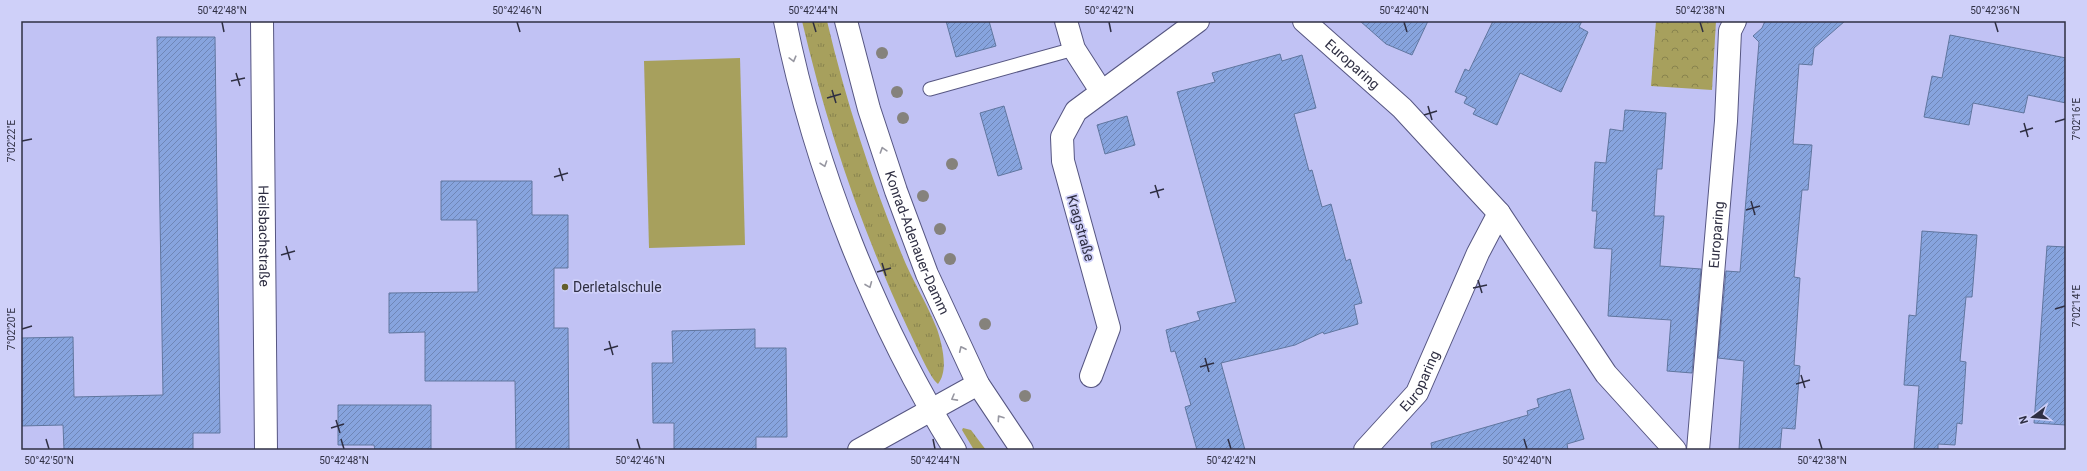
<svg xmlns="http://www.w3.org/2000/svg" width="2087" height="471" viewBox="0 0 2087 471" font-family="Roboto,sans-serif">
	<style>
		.grass { fill: url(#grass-tufts) }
		.park { fill: url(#park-crowns) }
		.garden { fill: #a7a05d }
		.building { fill: url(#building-hatch); stroke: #60769f }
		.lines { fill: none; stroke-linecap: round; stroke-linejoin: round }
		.lane-casing { stroke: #565682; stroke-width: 15 }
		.street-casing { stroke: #565682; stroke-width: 24 }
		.secondary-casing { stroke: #565682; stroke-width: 24 }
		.lane { stroke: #fff; stroke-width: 13 }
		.street { stroke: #fff; stroke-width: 22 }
		.secondary { stroke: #fff; stroke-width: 22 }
		.tree { fill: #85827c }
		.oneway { stroke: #9797a1 }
		.ticks { fill: none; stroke: #2f2f43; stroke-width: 1.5 }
		.poi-dot { fill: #645f2b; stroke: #cfd0f9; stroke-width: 1.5 }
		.labels { text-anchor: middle; stroke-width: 3.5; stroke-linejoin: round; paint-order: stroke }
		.street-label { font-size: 14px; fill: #2f2f43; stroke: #cfd0f9 }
		.poi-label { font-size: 14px; fill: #2f2f43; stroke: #cfd0f9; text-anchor: start }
		.neatline { fill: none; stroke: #2f2f43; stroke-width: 1.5 }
		.ticks-label { font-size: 10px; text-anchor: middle; fill: #2f2f43 }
	</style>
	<defs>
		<pattern id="grass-tufts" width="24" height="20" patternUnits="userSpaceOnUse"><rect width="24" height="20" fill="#a7a05d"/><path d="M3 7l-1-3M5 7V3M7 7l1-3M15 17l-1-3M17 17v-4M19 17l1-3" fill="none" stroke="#88834e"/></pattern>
		<pattern id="park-crowns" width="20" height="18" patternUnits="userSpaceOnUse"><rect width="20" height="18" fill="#a7a05d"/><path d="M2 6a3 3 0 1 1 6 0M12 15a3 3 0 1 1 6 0" fill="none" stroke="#88834e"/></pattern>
		<pattern id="building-hatch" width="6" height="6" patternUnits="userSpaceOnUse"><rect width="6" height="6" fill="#87a4de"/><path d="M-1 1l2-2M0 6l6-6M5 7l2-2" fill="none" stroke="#6f86b6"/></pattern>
	</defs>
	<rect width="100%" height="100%" fill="#c1c2f4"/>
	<g class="grass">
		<path d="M802,21H827C846,101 871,179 902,255C912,280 927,303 937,329C942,344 949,370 938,384C929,377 915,342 909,331C862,231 827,128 802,21Z"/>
		<path d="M963,428L971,430L986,450H974L962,430Z"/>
	</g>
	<path class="park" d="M1656,21H1716L1712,90L1651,86Z"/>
	<path class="garden" d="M740,58L745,245L649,248L644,61Z"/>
	<g class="building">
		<path d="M946,21H989L996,46L956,57Z"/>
		<path d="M1360,21H1428L1412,55L1386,44Z"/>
		<path d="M1493,21H1582L1579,27L1588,32L1561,92L1520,73L1497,125L1473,114L1476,109L1464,103L1467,97L1455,92L1465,69L1469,71Z"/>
		<path d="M1765,21H1845L1814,48L1812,65L1799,64L1793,144L1812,145L1808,190H1802L1794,277L1800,278L1794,365L1800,366L1795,429L1782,428L1780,450H1739L1744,361L1718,358L1726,271L1740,272L1759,42L1753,36L1762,28Z"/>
		<path d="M1950,35L2066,58V103L2028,95L2024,113L1973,103L1969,125L1924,117L1932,76L1942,78Z"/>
		<path d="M157,37H215L220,433H193V450H64L63,425L21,426V338L73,337L74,397L163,395Z"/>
		<path d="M1280,54L1282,61L1302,55L1316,108L1294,114L1309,171L1312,170L1322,207L1331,204L1346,261L1350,259L1362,303L1354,305L1358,324L1324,334L1323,332L1295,345L1221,363L1245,450H1197L1185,407L1191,405L1175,351L1171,352L1166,330L1200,320L1197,312L1236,302L1177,92L1215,82L1212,73Z"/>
		<path d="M1004,106L1022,169L998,176L980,113Z"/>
		<path d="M1625,110L1666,113L1662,169H1657L1654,216H1664L1660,266L1701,269L1692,373L1667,371L1671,320L1608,316L1612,249L1594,248L1597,211H1592L1595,162L1606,163L1610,129L1623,131Z"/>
		<path d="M1127,116L1135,145L1105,154L1097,125Z"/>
		<path d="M441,181H532V215H568V268H554V328H568L569,450H516L515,381H425V332L389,333V293L478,292L477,220H441Z"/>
		<path d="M1922,231L1977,235L1972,297H1966L1960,361L1966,362L1962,424L1957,423L1955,445L1938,444V450H1914L1919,386L1904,385L1909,315L1916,316Z"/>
		<path d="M2047,246L2066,247V425L2034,423Z"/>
		<path d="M755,329V348H786L787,437H756V450H674V423H653L652,363H673L672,331Z"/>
		<path d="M1570,389L1584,439L1567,444L1568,450H1432L1431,443L1528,415L1527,411L1539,407L1537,399Z"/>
		<path d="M338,405H431V450H375L374,445H338Z"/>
	</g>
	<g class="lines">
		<defs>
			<path id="lane" d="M930,89L1074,49"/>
			<g id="street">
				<path id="s1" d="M262,21L266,450"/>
				<path d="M1066,21L1074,49L1101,91"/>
				<path id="s2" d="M1304,21L1402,108L1499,213L1606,374L1675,450"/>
				<path d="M1091,376L1109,328L1063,161L1062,137L1076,111L1198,21"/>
				<path d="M859,450L978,384"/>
				<path id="s3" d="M1365,450L1417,393L1478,253L1499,213"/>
				<path id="s4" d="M1698,450L1726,121L1730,31L1735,21"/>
			</g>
			<g id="secondary">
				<path d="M785,21C815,170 875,321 955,450"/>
				<path id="s5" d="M846,21L869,109L896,191L927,274L978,384L1022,450"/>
			</g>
		</defs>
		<use href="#lane" class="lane-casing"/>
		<use href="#street" class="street-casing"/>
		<use href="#secondary" class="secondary-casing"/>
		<use href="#lane" class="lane"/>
		<use href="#street" class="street"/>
		<use href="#secondary" class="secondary"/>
	</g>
	<g class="tree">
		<circle cx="882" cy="53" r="6"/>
		<circle cx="897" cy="92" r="6"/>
		<circle cx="903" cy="118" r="6"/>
		<circle cx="952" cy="164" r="6"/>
		<circle cx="923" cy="196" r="6"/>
		<circle cx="940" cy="229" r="6"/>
		<circle cx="950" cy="259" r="6"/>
		<circle cx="985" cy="324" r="6"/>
		<circle cx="1025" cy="396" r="6"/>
	</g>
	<defs><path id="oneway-chevron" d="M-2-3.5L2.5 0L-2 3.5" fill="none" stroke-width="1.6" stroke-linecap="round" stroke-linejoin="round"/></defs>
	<g class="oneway">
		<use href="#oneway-chevron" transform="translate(793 59) rotate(75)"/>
		<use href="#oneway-chevron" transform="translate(883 150) rotate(-108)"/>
		<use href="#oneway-chevron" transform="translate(824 164) rotate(71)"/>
		<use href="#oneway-chevron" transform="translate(869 285) rotate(68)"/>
		<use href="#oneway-chevron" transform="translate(962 349) rotate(-115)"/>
		<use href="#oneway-chevron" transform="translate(954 398) rotate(151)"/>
		<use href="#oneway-chevron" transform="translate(1000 418) rotate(-124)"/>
	</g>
	<path class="ticks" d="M222,22L224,32M517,22L520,32M813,22L816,32M1109,22L1111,32M1404,22L1407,32M1700,22L1703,32M1995,22L1998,32M236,73L240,86M231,81L245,78M832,90L836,103M827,98L841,94M1428,106L1432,120M1424,115L1437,111M2055,122L2065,119M2024,123L2028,137M2020,132L2033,128M22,141L32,139M559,168L563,181M554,177L568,173M1155,185L1159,198M1150,193L1164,189M1751,201L1755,215M1746,210L1760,206M286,246L290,260M281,255L295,251M882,263L886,276M877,272L891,268M1478,280L1482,293M1473,288L1487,285M2055,309L2065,306M22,329L32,326M609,341L613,355M604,350L618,346M1205,358L1209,372M1200,367L1214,363M1801,375L1805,388M1796,384L1810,380M336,420L340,433M331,428L344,424M46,439L49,449M341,439L344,449M637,439L640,449M933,439L935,449M1228,439L1231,449M1524,439L1527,449M1819,439L1822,449"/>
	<circle class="poi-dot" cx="565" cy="287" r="4"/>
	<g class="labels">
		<g class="street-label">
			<text dy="5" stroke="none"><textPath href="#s2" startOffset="65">Europaring</textPath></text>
			<text transform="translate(1081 228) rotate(74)" y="5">Kragstraße</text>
			<text dy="5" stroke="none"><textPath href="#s4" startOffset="216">Europaring</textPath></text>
			<text dy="5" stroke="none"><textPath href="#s1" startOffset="215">Heilsbachstraße</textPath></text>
			<text dy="5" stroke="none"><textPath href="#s5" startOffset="233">Konrad-Adenauer-Damm</textPath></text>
			<text dy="5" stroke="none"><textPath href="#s3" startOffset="89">Europaring</textPath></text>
		</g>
		<g class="poi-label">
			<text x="573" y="292">Derletalschule</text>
		</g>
	</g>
	<rect width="2087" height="471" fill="none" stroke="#cfd0f9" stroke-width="44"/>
	<g transform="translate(2033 417) rotate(254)" stroke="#cfd0f9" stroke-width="3" paint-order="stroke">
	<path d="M0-3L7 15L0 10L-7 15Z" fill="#2f2f43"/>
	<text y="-6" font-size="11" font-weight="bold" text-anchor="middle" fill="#2f2f43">N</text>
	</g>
	<rect x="22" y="22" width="2043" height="427" class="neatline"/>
	<g class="ticks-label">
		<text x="222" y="14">50°42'48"N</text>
		<text x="517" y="14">50°42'46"N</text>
		<text x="813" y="14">50°42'44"N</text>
		<text x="1109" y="14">50°42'42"N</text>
		<text x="1404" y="14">50°42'40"N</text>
		<text x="1700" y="14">50°42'38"N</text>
		<text x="1995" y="14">50°42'36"N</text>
		<text transform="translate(2076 119) rotate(-90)" y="4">7°02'16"E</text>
		<text transform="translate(11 141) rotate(-90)" y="4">7°02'22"E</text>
		<text transform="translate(2076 306) rotate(-90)" y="4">7°02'14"E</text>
		<text transform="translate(11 329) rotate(-90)" y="4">7°02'20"E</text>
		<text x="49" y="464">50°42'50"N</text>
		<text x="344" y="464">50°42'48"N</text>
		<text x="640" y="464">50°42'46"N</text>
		<text x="935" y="464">50°42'44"N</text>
		<text x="1231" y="464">50°42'42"N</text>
		<text x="1527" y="464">50°42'40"N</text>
		<text x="1822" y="464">50°42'38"N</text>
	</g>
</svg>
